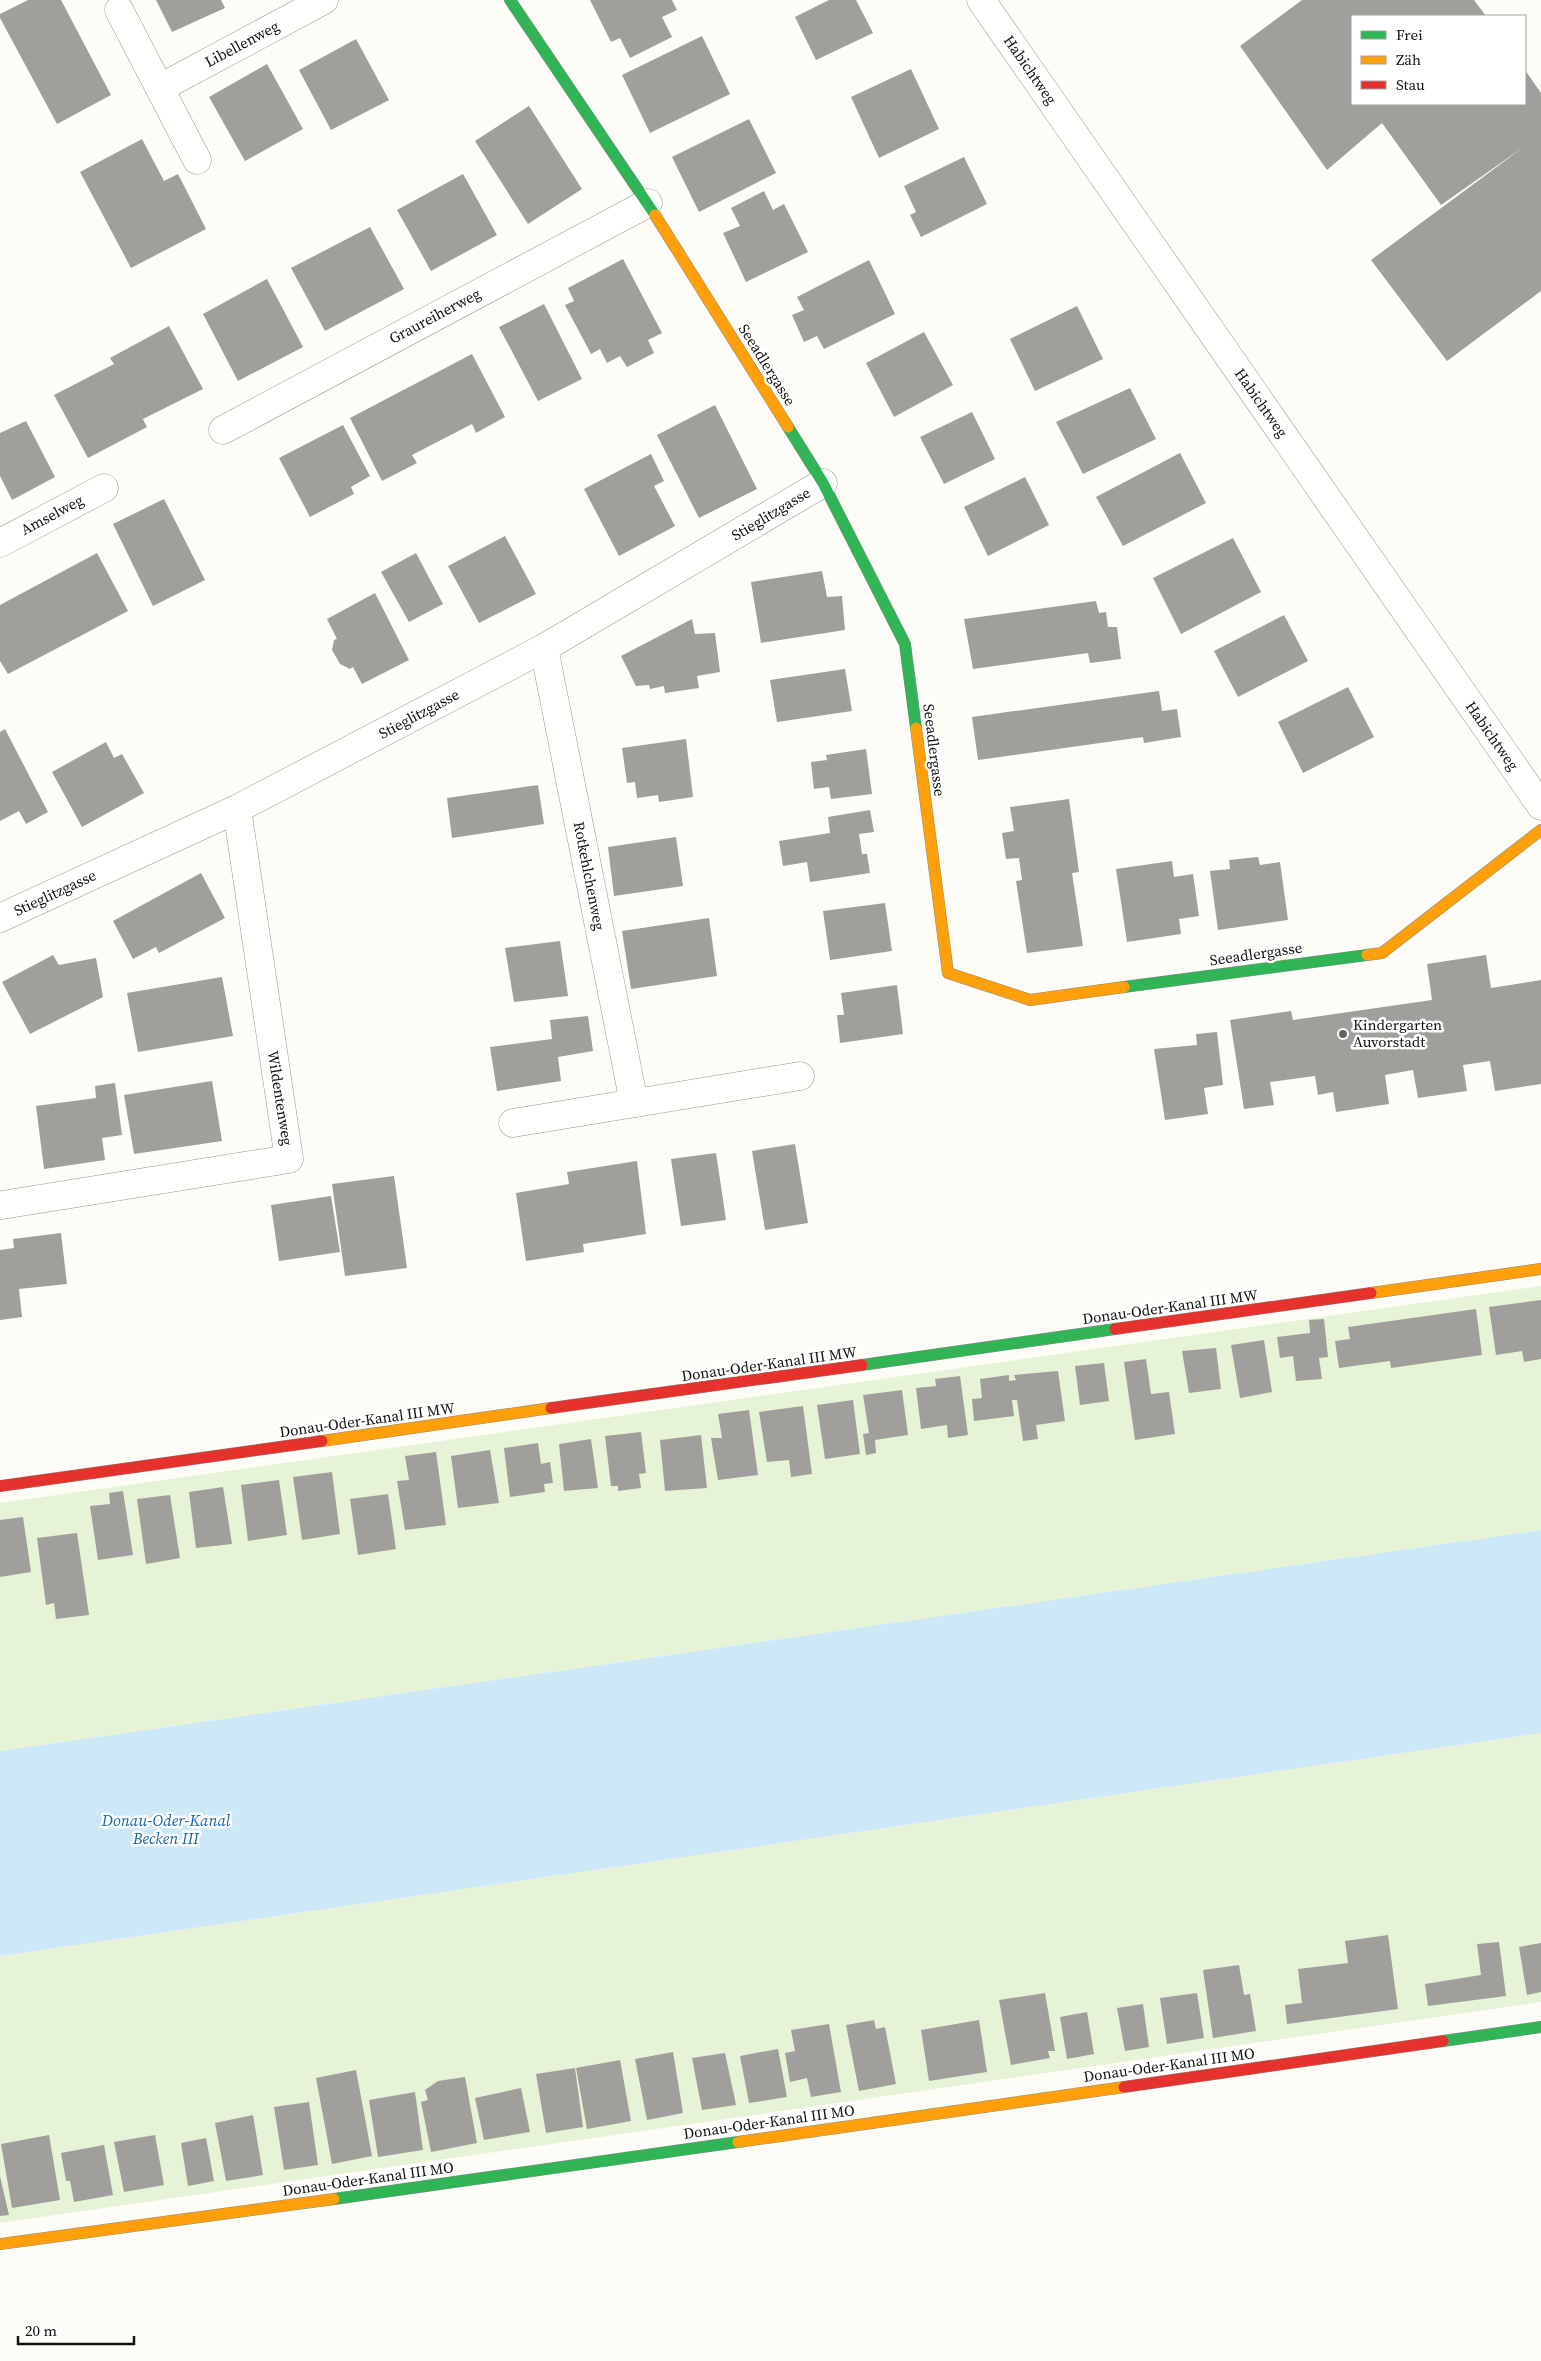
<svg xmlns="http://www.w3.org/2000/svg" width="1541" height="2361" viewBox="0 0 1541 2361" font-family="'Source Serif 4',serif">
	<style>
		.green { fill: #e7f3d7 }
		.water { fill: #cde8f7 }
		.building { fill: #a19f9c }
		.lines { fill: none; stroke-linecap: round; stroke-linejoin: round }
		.street-casing { stroke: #979795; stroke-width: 29 }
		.fast-casing { stroke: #8e8d8b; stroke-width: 12 }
		.slow-casing { stroke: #8e8d8b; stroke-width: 12 }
		.jam-casing { stroke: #8e8d8b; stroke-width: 12 }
		.street { stroke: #fffffe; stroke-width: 28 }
		.fast { stroke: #30b455; stroke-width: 11 }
		.slow { stroke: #ff9f0a; stroke-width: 11 }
		.jam { stroke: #e5322d; stroke-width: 11 }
		.poi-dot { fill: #646362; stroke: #fff; stroke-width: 2 }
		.labels { text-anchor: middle; stroke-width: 5; stroke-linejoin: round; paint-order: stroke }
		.street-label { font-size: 15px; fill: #111; stroke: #fff }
		.poi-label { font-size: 15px; fill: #111; stroke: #fff; text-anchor: start }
		.water-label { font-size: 16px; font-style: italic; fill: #1768a6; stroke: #fff }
	</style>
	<rect width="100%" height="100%" fill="#fdfcf7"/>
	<g class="green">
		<path d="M1541,1286V1530L0,1751V1503Z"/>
		<path d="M1541,1733V2002L0,2223V1956Z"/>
	</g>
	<path class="water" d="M1541,1530V1733L0,1956V1751Z"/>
	<g class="building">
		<path d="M28,0H61L111,95L57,124L0,18V14Z"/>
		<path d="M156,0H221L225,8L172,32Z"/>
		<path d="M590,0H672L677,10L662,17L672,37L630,58L620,38L611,42Z"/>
		<path d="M829,0H856L873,33L816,60L795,17Z"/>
		<path d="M1302,0H1474L1486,16H1352V104H1525V70L1541,93V291L1447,361L1371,260L1525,146L1441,205L1382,123L1327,170L1240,46Z"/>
		<path d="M702,36L730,94L650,133L622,75Z"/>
		<path d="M356,39L389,100L331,130L299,70Z"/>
		<path d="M267,64L303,129L245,161L209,97Z"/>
		<path d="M911,69L939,129L879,158L851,97Z"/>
		<path d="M529,106L582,189L528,224L475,141Z"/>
		<path d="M749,119L776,173L699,212L672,157Z"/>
		<path d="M142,139L164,181L178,174L206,229L131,268L80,172Z"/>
		<path d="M964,157L987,204L921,237L910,215L916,212L904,186Z"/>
		<path d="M463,174L497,235L431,271L397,210Z"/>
		<path d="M764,191L773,210L784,204L808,252L746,282L723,233L740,226L731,208Z"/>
		<path d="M370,227L404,289L325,331L291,268Z"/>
		<path d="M623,259L662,333L648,340L654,353L627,367L620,356L607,363L600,349L591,354L565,305L574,301L568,288Z"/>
		<path d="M869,260L895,314L824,349L817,336L804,342L792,315L804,310L797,297Z"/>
		<path d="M267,279L303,347L238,381L203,314Z"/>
		<path d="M544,304L582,379L538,401L499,327Z"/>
		<path d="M1077,306L1103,359L1035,391L1010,339Z"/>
		<path d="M169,326L203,389L143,419L136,406L147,427L88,458L54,395L114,364L110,358Z"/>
		<path d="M924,332L953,385L894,417L866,363Z"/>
		<path d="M472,354L505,417L476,433L472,424L412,455L417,463L382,481L350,418Z"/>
		<path d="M1130,388L1156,439L1083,474L1056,422Z"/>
		<path d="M715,405L757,489L699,518L657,435Z"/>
		<path d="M972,412L995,459L944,484L920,437Z"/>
		<path d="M26,421L55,477L12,500L0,476V433Z"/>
		<path d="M343,425L370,476L351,487L354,494L310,517L279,458Z"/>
		<path d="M1180,453L1206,503L1123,546L1096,497Z"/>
		<path d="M651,454L664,481L654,486L675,526L619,556L584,489Z"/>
		<path d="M1025,477L1049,525L988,556L964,507Z"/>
		<path d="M164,499L205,580L153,606L113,524Z"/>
		<path d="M505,536L536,594L479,623L448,566Z"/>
		<path d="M1233,538L1261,592L1181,634L1153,578Z"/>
		<path d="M97,553L128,611L8,674L0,661V605Z"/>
		<path d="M416,553L443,604L409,622L381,572Z"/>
		<path d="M822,571L827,597L842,596L845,630L761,643L751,582Z"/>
		<path d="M375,593L409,660L362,684L353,667L350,669L340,664L332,650L334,640L337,639L327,619Z"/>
		<path d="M1096,601L1099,613L1106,612L1108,627H1117L1121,659L1090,663L1088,653L973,669L964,619Z"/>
		<path d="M1284,615L1308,661L1238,697L1214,651Z"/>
		<path d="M692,619L695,634L715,633L720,672L697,676L699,688L665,693L664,686L650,689L649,685L636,686L621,656Z"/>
		<path d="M845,669L852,711L777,722L770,680Z"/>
		<path d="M1348,687L1374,737L1303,773L1278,722Z"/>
		<path d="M1159,691L1162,711L1177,709L1181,737L1144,743L1143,737L978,760L972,717Z"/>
		<path d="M5,729L48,812L26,824L19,811L0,821V732Z"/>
		<path d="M686,739L693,797L659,802L658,795L637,798L635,782L627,783L622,748Z"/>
		<path d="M106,742L114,758L122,754L144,793L82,827L52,772Z"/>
		<path d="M866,749L872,794L831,799L829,787L814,789L811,762L827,760L826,755Z"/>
		<path d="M538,785L544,824L452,838L447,798Z"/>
		<path d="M1069,799L1079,872L1072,873L1083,946L1027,953L1016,881L1022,880L1019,858L1006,859L1002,833L1014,831L1010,807Z"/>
		<path d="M870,810L874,832L859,834L862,854H867L870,873L810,882L807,862L783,866L779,841L830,833L828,817Z"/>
		<path d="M676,837L683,886L614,896L608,847Z"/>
		<path d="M1258,857L1260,865L1280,862L1288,920L1218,930L1210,871L1230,869L1229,860Z"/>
		<path d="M1172,861L1174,877L1193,874L1199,916L1179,919L1181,934L1127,942L1116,869Z"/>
		<path d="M201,873L225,918L159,953L156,947L133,959L113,921Z"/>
		<path d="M885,903L892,951L830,960L823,911Z"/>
		<path d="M709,918L717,976L631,989L622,931Z"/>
		<path d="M560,941L568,996L514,1002L505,948Z"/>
		<path d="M53,955L59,965L96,958L103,997L30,1034L2,982Z"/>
		<path d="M1486,955L1491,988L1541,980V1084L1495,1091L1490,1061L1463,1065L1467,1091L1418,1098L1413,1070L1385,1075L1389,1104L1336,1112L1333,1092L1318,1095L1315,1076L1270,1082L1274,1105L1244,1109L1230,1020L1291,1011L1293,1020L1432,1000L1427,964Z"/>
		<path d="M222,977L233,1036L138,1052L127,993Z"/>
		<path d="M897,985L903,1034L840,1043L837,1015H844L841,993Z"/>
		<path d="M588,1016L593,1051L558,1057L561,1081L497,1091L490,1047L552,1039L550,1020Z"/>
		<path d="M1217,1032L1223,1085L1204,1088L1208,1114L1165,1120L1154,1049L1197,1045L1196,1034Z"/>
		<path d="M212,1081L222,1141L134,1154L124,1095Z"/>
		<path d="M115,1083L122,1135L102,1138L105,1160L44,1169L36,1106L96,1098L95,1086Z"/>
		<path d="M795,1144L808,1223L765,1230L752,1151Z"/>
		<path d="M716,1153L726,1220L681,1226L671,1159Z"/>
		<path d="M637,1161L646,1234L583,1244L584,1252L526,1261L516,1193L569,1184L567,1172Z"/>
		<path d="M394,1176L407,1268L345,1276L332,1184Z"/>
		<path d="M331,1196L340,1252L279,1261L271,1205Z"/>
		<path d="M61,1233L67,1284L19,1289L22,1317L0,1320V1250L14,1248L13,1239Z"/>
		<path d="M1541,1300V1359L1524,1362L1522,1351L1496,1355L1489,1307Z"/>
		<path d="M1476,1309L1482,1355L1391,1368L1390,1361L1339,1368L1335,1341L1350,1339L1348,1327Z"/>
		<path d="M1324,1319L1328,1357L1319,1358L1322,1379L1296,1381L1293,1356L1280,1358L1277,1337L1310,1333L1309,1320Z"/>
		<path d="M1264,1340L1272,1392L1240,1398L1231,1345Z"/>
		<path d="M1216,1348L1221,1389L1189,1393L1182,1351Z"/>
		<path d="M1146,1359L1151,1394L1169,1392L1175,1434L1135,1440L1124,1362Z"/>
		<path d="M1104,1363L1109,1401L1080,1405L1075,1366Z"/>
		<path d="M1058,1371L1065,1421L1036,1425L1038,1439L1023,1441L1017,1400H1012L1014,1416L974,1421L972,1399L982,1398L980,1379L1009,1375V1381L1016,1380L1014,1375Z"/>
		<path d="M960,1376L968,1435L948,1438L947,1425L921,1429L916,1388L936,1386L935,1379Z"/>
		<path d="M902,1390L908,1435L875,1440L876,1453L866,1455L863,1434L869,1433L863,1395Z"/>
		<path d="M853,1400L860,1454L825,1459L817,1405Z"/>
		<path d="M803,1406L812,1474L791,1477L789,1460L767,1462L759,1412Z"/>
		<path d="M749,1410L758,1475L718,1480L711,1438H722L718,1414Z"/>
		<path d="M641,1432L646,1473L639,1474L641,1488L618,1491V1486H611L605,1436Z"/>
		<path d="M701,1435L707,1488L665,1491L660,1440Z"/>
		<path d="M591,1439L598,1488L564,1491L559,1444Z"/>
		<path d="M538,1443L541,1464L550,1462L553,1483L544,1484L545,1492L510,1497L504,1448Z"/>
		<path d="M490,1450L499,1503L458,1508L451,1456Z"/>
		<path d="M436,1452L446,1525L405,1530L397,1481L409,1480L405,1456Z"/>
		<path d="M332,1472L340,1534L302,1540L293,1477Z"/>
		<path d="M279,1480L287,1535L248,1541L241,1485Z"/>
		<path d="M223,1487L232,1544L196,1548L189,1492Z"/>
		<path d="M123,1491L133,1555L98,1560L90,1506L110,1504L109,1493Z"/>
		<path d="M388,1494L396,1549L358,1555L350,1499Z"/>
		<path d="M170,1495L180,1558L146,1564L137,1499Z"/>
		<path d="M23,1517L31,1572L0,1577V1520Z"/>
		<path d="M77,1533L89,1615L56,1619L54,1603L46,1605L37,1538Z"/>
		<path d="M1388,1935L1398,2009L1287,2024L1285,2005L1302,2003L1298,1969L1348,1963L1345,1941Z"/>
		<path d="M1499,1942L1506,1996L1428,2006L1425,1984L1481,1975L1477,1944Z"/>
		<path d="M1541,1943V1992L1527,1995L1519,1947Z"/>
		<path d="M1239,1965L1244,1995L1250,1994L1256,2031L1213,2038L1203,1970Z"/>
		<path d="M1045,1993L1055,2051H1048L1050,2058L1011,2065L999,2000Z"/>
		<path d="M1197,1993L1204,2038L1167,2044L1160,1998Z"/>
		<path d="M1143,2004L1149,2047L1125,2051L1117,2008Z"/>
		<path d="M1087,2012L1094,2054L1067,2059L1060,2017Z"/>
		<path d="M874,2020L876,2029L885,2027L896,2084L859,2091L846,2025Z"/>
		<path d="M979,2020L987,2072L929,2081L921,2030Z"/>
		<path d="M829,2024L841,2092L811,2097L807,2078L790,2082L785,2053L795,2051L791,2030Z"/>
		<path d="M778,2049L787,2097L749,2103L740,2056Z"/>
		<path d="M673,2052L683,2113L647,2120L635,2059Z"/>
		<path d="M725,2053L736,2105L702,2110L692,2058Z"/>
		<path d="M620,2060L631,2121L587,2129L576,2068Z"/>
		<path d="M575,2068L583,2127L546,2133L536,2074Z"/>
		<path d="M356,2070L372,2156L332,2164L316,2078Z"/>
		<path d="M465,2077L477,2143L431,2152L421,2102L428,2100L425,2090L438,2081Z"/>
		<path d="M521,2088L530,2132L484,2140L475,2098Z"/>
		<path d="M415,2092L423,2150L378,2157L369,2100Z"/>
		<path d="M309,2102L318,2165L284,2170L274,2107Z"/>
		<path d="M253,2115L263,2175L226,2181L215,2123Z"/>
		<path d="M49,2135L60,2200L12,2208L1,2144Z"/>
		<path d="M155,2135L164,2185L124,2192L114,2142Z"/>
		<path d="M206,2138L214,2181L188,2186L181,2143Z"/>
		<path d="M104,2145L113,2195L74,2202L70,2181H66L61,2153Z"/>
		<path d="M0,2176L9,2215L0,2216Z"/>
	</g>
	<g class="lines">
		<defs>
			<g id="street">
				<path d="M981,0L1541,806"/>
				<path d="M119,10L197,160"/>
				<path d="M160,88L324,0"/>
				<path d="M223,430L648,203"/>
				<path d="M0,543L104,488"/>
				<path d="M544,648L634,1103"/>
				<path d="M0,918L237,809L544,648L823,483"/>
				<path d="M513,1123L800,1076"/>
				<path d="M2,1205L289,1159L237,809"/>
			</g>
			<g id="fast">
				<path d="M510,0L655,215"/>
				<path d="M788,427L823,483L905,644L916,728"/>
				<path d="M1124,987L1367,955"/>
				<path d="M862,1365L1115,1329"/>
				<path d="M1443,2041L1541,2027"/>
				<path d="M334,2199L738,2142"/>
			</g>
			<g id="slow">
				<path d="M655,215L788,427"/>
				<path d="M916,728L948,973L1030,1000L1124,987"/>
				<path d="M1367,955L1382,953L1541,830"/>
				<path d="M1371,1293L1541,1269"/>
				<path d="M322,1441L551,1408"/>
				<path d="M738,2142L1124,2087"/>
				<path d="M0,2244L334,2199"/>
			</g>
			<g id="jam">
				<path d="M1115,1329L1371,1293"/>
				<path d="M551,1408L862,1365"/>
				<path d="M0,1486L322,1441"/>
				<path d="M1124,2087L1443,2041"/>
			</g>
		</defs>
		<use href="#street" class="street-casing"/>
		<use href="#fast" class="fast-casing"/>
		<use href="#slow" class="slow-casing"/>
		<use href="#jam" class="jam-casing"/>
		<use href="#street" class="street"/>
		<use href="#fast" class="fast"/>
		<use href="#slow" class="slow"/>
		<use href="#jam" class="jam"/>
	</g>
	<circle class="poi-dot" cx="1343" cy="1034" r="5"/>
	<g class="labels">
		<g class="street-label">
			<text transform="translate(242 44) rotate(-28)" y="5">Libellenweg</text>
			<text transform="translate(1030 70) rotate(55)" y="5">Habichtweg</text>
			<text transform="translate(435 316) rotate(-28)" y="5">Graureiherweg</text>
			<text transform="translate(767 365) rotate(58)" y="5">Seeadlergasse</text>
			<text transform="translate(1261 403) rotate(55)" y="5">Habichtweg</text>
			<text transform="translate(771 514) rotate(-31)" y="5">Stieglitzgasse</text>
			<text transform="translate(52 515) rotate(-28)" y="5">Amselweg</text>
			<text transform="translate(419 714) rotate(-28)" y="5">Stieglitzgasse</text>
			<text transform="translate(1492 736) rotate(55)" y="5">Habichtweg</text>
			<text transform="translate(934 750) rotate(83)" y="5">Seeadlergasse</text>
			<text transform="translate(589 876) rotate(79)" y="5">Rotkehlchenweg</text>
			<text transform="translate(55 893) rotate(-25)" y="5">Stieglitzgasse</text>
			<text transform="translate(1256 954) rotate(-8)" y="5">Seeadlergasse</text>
			<text transform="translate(280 1098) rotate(81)" y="5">Wildentenweg</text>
			<text transform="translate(1170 1307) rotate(-8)" y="5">Donau-Oder-Kanal III MW</text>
			<text transform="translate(769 1364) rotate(-8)" y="5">Donau-Oder-Kanal III MW</text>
			<text transform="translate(367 1420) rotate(-8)" y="5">Donau-Oder-Kanal III MW</text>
			<text transform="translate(1169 2065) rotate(-8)" y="5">Donau-Oder-Kanal III MO</text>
			<text transform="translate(769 2122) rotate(-8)" y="5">Donau-Oder-Kanal III MO</text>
			<text transform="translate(368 2179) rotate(-8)" y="5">Donau-Oder-Kanal III MO</text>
		</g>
		<g class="poi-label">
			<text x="1353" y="1030">Kindergarten<tspan x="1353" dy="17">Auvorstadt</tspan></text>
		</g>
		<g class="water-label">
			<text x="166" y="1826">Donau-Oder-Kanal<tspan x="166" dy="18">Becken III</tspan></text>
		</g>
	</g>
	<rect x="1351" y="15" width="175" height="90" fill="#ffffff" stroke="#a0a0a0"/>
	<rect x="1361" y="31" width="25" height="8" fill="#30b455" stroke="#a0a0a0"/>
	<text x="1396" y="40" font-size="15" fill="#111111">Frei</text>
	<rect x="1361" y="56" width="25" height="8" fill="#ff9f0a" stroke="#a0a0a0"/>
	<text x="1396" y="65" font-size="15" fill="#111111">Zäh</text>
	<rect x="1361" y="81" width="25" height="8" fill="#e5322d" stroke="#a0a0a0"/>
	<text x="1396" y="90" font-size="15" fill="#111111">Stau</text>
	<path d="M18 2336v8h116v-8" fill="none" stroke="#111111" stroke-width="2.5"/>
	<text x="25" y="2336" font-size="15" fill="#111111" stroke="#ffffff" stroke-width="4" paint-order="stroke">20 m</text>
</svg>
